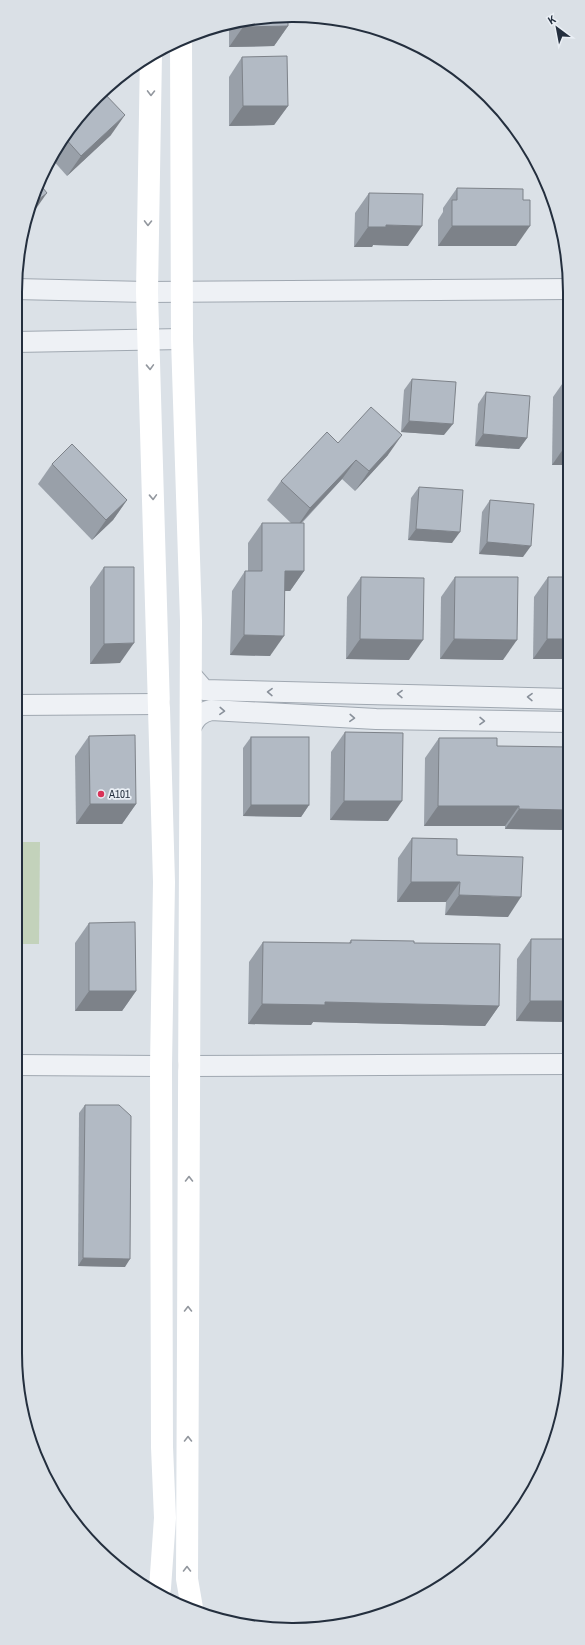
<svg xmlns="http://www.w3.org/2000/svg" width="585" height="1645" viewBox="0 0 585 1645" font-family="'Archivo Narrow',sans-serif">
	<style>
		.green { fill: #c3d2bb }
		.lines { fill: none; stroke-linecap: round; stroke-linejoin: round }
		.minor-casing { stroke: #a0a8b1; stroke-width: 22 }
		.minor { stroke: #eef1f5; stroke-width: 20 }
		.secondary { stroke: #fff; stroke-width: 22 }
		.wall { fill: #99a0a9 }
		.shaded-wall { fill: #7d8289 }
		.building { fill: #b2bac4; stroke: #7d8289 }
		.oneway { stroke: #92979e }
		.oneway2 { stroke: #89909a }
		.poi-dot { fill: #d93258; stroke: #eaeff5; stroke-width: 1.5 }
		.labels { text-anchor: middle; stroke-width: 3.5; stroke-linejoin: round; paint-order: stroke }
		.poi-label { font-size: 11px; fill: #242f3e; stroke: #eaeff5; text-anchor: start }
		.rim { fill: none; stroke: #242f3e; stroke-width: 2 }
	</style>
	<rect width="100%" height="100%" fill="#dbe1e7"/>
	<path class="green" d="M15,842H40L39,944H15Z"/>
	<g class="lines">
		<defs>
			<g id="minor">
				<path d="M15,289L147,292L568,289"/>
				<path d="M15,342L182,339"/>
				<path d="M191,675L204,690L569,699"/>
				<path d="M15,705L159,704"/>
				<path d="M191,727C196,717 200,713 211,710L376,719L569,722"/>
				<path d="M15,1065L161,1066"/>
				<path d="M189,1066L569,1064"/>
			</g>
		</defs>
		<use href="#minor" class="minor-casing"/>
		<use href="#minor" class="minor"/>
		<g class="secondary">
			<path d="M181,40L182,339L191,621L187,1579L192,1608"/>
			<path d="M151,54L147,292L164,882L161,1066L162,1447L165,1518L160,1588L158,1594"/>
		</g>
	</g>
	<g class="wall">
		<path d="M256,17L288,26L274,46L229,47V24Z"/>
		<path d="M242,57L288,106L274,125L229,126V77Z"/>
		<path d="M72,124L111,135L67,176L51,158Z"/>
		<path d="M457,188L516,246H438V220L443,212V208Z"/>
		<path d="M369,193L408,246L373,245L372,247H354L355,213Z"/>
		<path d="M558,224L565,246H558Z"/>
		<path d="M567,377L568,465H552L553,397Z"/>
		<path d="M412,379L444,435L401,432L404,390Z"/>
		<path d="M486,392L527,438L519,449L475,446L478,404Z"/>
		<path d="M338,443L388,455L355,491L342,479L302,523L304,571L290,591H285L270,656L230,655L232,591L245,571H248V543L262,523H291L267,500L281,481Z"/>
		<path d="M52,464L127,500L113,520L92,540L38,484Z"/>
		<path d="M419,487L452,543L408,540L411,498Z"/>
		<path d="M490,500L523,557L479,554L482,512Z"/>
		<path d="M104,567L120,663L90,664V587Z"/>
		<path d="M361,577L409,660L346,659L347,597Z"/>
		<path d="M455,577L503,660L440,659L441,597Z"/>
		<path d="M548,577L568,659H533L534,597Z"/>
		<path d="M345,732L388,821L330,820L331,752Z"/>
		<path d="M89,736L136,804L122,824H76L75,756Z"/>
		<path d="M251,737L309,805L301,817L243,816V748Z"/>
		<path d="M439,738L497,746L568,830L505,829V826H424L425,758Z"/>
		<path d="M412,838L457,855L508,917L445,915L446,902H397L398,858Z"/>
		<path d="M89,923L136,991L122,1011H75V943Z"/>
		<path d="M531,939H569V1022L516,1021L517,959Z"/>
		<path d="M351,940L414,943L499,1006L485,1026L313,1022L311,1025L248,1024L249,962L263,942L349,943Z"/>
		<path d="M85,1105L125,1267L78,1266L79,1113Z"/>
	</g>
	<g class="shaded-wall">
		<path d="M288,26L274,46L229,47L243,27Z"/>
		<path d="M243,106H288L274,125L229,126Z"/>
		<path d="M125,115L111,135L67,176L81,156Z"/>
		<path d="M47,193L33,213L25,220L29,207Z"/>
		<path d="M386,225L422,226L408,246L373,245L372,247H354L368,227Z"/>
		<path d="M452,226H530L516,246H438Z"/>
		<path d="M563,240L565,246H558Z"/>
		<path d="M409,421L453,424L444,435L401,432Z"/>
		<path d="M483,434L527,438L519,449L475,446Z"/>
		<path d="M402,435L388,455L355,491L369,471Z"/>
		<path d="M566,445H568V465H552Z"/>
		<path d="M356,460L342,479L296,528L310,508Z"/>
		<path d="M127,500L113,520L92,540L106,520Z"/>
		<path d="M416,529L460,532L452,543L408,540Z"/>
		<path d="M487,542L531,546L523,557L479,554Z"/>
		<path d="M285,571H304L290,591H271Z"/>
		<path d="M244,635L284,636L270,656L230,655Z"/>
		<path d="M360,639L423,640L409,660L346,659Z"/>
		<path d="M454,639L517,640L503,660L440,659Z"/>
		<path d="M547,639H568V659H533Z"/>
		<path d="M134,643L120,663L90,664L104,644Z"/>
		<path d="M344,801H402L388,821L330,820Z"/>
		<path d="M90,804H136L122,824H76Z"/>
		<path d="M251,805H309L301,817L243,816Z"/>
		<path d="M438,806H519L505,826H424Z"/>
		<path d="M519,809L569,810V828L568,830L505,829Z"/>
		<path d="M411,882H460L446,902H397Z"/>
		<path d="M459,895L521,897L508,917L445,915Z"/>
		<path d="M89,991H136L122,1011H75Z"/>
		<path d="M530,1001H569V1022L516,1021Z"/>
		<path d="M325,1002L499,1006L485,1026L313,1022L311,1025L248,1024L262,1004Z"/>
		<path d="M83,1258L130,1259L125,1267L78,1266Z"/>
	</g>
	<g class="building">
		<path d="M288,16V26L243,27V20L256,17Z"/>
		<path d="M287,56L288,106H243L242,57Z"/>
		<path d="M102,91L125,115L81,156L64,137L72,124Z"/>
		<path d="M39,183L47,193L29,207Z"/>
		<path d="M457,188L523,189V200H530V226H452V200H457Z"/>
		<path d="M369,193L423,194L422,226L386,225V227H368Z"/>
		<path d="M567,377H568V445H566Z"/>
		<path d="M412,379L456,382L453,424L409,421Z"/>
		<path d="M486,392L530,396L527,438L483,434Z"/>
		<path d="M371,407L402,435L369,471L356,460L310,508L281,481L327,432L338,443Z"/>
		<path d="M72,444L127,500L106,520L52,464Z"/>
		<path d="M419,487L463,490L460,532L416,529Z"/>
		<path d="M490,500L534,504L531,546L487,542Z"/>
		<path d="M262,523H304V571H285L284,636L244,635L245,571H262Z"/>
		<path d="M104,567H134V643L104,644Z"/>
		<path d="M361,577L424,578L423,640L360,639Z"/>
		<path d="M455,577H518L517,640L454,639Z"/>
		<path d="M548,577H568V639H547Z"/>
		<path d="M345,732L403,733L402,801H344Z"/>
		<path d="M135,735L136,804H90L89,736Z"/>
		<rect x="251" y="737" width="58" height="68"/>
		<path d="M439,738H497V746L569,747V810L519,809V806H438Z"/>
		<path d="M412,838L457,839V855L523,857L521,897L459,895L460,882H411Z"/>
		<path d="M135,922L136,991H89V923Z"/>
		<path d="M531,939H569V1001H530Z"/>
		<path d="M351,940L414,941V943L500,944L499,1006L325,1002V1005L262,1004L263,942L351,943Z"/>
		<path d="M85,1105H119L131,1116L130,1259L83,1258Z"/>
	</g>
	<defs><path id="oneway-chevron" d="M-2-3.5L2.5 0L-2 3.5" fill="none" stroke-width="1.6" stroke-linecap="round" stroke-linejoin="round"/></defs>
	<g class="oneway">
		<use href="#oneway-chevron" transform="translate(151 93) rotate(91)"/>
		<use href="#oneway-chevron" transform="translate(148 223) rotate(91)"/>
		<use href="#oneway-chevron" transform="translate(150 367) rotate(88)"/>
		<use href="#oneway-chevron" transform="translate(153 497) rotate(88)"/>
		<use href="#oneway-chevron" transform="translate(189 1179) rotate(-90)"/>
		<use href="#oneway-chevron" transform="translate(188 1309) rotate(-90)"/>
		<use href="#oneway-chevron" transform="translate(188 1439) rotate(-90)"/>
		<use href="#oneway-chevron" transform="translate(187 1569) rotate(-90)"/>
	</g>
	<g class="oneway2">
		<use href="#oneway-chevron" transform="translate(270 692) rotate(-179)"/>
		<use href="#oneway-chevron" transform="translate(400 694) rotate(-179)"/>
		<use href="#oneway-chevron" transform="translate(530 697) rotate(-179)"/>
		<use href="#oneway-chevron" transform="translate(222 711) rotate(3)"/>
		<use href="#oneway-chevron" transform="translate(352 718) rotate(3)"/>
		<use href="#oneway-chevron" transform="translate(482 721) rotate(1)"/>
	</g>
	<circle class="poi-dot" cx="101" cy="794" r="4"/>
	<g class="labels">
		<g class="poi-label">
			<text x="109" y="798">A101</text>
		</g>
	</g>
	<path d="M0 0H585V1645H0ZM292 22H293A270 270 0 0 1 563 292V1353A270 270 0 0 1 293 1623H292A270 270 0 0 1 22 1353V292A270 270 0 0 1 292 22Z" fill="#dae0e6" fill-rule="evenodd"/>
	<path class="rim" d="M292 22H293A270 270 0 0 1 563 292V1353A270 270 0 0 1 293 1623H292A270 270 0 0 1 22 1353V292A270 270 0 0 1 292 22Z"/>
	<g transform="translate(557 28) rotate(328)" stroke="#eaeff5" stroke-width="3" paint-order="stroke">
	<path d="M0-3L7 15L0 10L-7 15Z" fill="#242f3e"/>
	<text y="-6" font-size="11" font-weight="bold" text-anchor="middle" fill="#242f3e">K</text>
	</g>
</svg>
